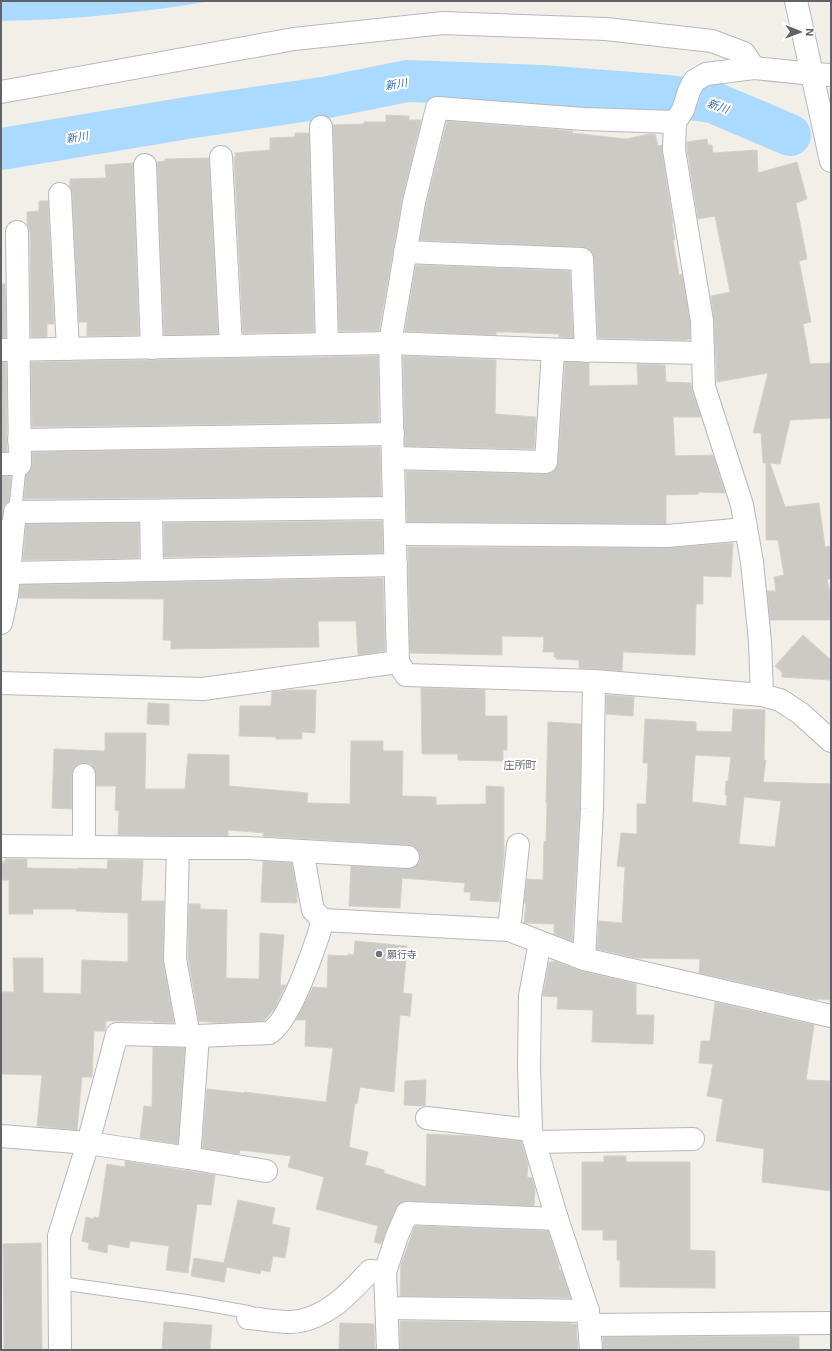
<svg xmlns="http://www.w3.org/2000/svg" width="832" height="1351" viewBox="0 0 832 1351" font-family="Helvetica,'Noto Sans JP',sans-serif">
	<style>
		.water { fill: #aadaff }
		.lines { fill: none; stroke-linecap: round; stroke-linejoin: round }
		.river { stroke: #aadaff; stroke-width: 42 }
		.building { fill: #cccac5; stroke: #d6d1c6; fill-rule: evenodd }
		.lane-casing { stroke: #b5b8bc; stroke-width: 14 }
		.street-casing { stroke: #b5b8bc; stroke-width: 24 }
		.secondary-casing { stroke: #b6babf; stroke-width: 24 }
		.lane { stroke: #fff; stroke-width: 12 }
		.street { stroke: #fff; stroke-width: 22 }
		.secondary { stroke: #fff; stroke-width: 22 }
		.worship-dot { fill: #6b7280; stroke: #fff; stroke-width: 1.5 }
		.labels { text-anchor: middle; stroke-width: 4; stroke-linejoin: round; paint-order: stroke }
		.worship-label { font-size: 10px; fill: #5b616d; stroke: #fff; text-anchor: start }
		.water-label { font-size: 11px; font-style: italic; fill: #4174aa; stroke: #fff }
		.neighbourhood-label { font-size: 11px; fill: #70757a; stroke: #fff }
	</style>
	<rect width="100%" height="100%" fill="#f1efe8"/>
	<path class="water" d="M1,1H205V2C138,13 69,20 1,21Z"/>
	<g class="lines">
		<path class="river" d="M1,149L193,117L323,98L407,81L541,86L669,96L712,102L790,135"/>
	</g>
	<g class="building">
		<path d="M386,115L409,116V120H421L402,200L379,331H339L333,125L364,124V122H386Z"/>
		<path d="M447,121L573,131L572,133L626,139L649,134H655L658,146L662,145V152L673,223H672L675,239L673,240L679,275L682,274L690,322V339L684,340L598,338L594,258L592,252L588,248L582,247L420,240L426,205Z"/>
		<path d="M295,133H309L314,332L243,333L234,157H236L235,153L270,150V138L295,137Z"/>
		<path d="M707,139L708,145H712L713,153L757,150L758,173L797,162L807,199L796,203L807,259L799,261L811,322L803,324L810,364L831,363V418L790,420L780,464L770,463L785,507L819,503L825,547L831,546V579H827L831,598V620H770L767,591H776L774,577L784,575L778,540H766V463H763L761,433H753L768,373L717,382L714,321L711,296L730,292L715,216L698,219L687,149V142Z"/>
		<path d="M209,158L218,334L164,335L157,162L165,161V159Z"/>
		<path d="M133,163L139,335L87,336V322H79L72,193L70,187V179L106,178L105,165Z"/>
		<path d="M39,201H48L54,324H47V337H31L30,232L27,224V212L39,211Z"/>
		<path d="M416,265L570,271L573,338L559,337V334L508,332H496V335L405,331Z"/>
		<path d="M1,284H5L6,337L1,338Z"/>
		<path d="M378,356L379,422L32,427L31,362Z"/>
		<path d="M403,356L496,360L495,414L536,417L534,449L405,446Z"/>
		<path d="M1,362H6L7,452H1Z"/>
		<path d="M565,362L589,363V386L638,385L637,364L665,365L666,382L691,383L692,391L701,417H673L675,456L713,455L725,493L698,492L699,494L666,495V524L407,522L406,471L546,474L551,473L556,469L558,463Z"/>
		<path d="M380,447L381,496L24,499L26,475L31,470L32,464V452Z"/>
		<path d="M1,476H11L9,501L4,505L2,518Z"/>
		<path d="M382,521L383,553L164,557V523Z"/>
		<path d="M139,523V558L23,560L26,524Z"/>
		<path d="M733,543L731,577L703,576V604H696L695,655L623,652L622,671L579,668V660L556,659V657H554V652H543L544,637L502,636V655L410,653L408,547L667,548Z"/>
		<path d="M383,578L385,651L359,655H358L356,621H318L319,647L171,649V640H163L164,599L19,598L20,585Z"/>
		<path d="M803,635L831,660V680L782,677V672L775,666Z"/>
		<path d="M421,688L485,690V716H507V750H503V761L458,760V754H422Z"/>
		<path d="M290,690H316L315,733L302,732V739H276V737L239,736L240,706H271L272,692Z"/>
		<path d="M606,695L634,697L633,716L606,714Z"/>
		<path d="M148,703L169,704V725L147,724Z"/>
		<path d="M733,709L765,710L764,760H766L763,782L831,784V1000L818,999L817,1000L699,973L700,959L636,958L597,949L599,921L622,923L625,867L617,866L621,833L637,834V804H646L648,763H643L645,719L696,722V731L732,732ZM695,755L731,757L728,781H726L725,795H727L726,806L692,802ZM744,797L781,801L775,847L739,844Z"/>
		<path d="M548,722L581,724L580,809L572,941L554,934V924L524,923L526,903H524L527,879L543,880L544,841L546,842L547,803H546Z"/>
		<path d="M105,733H146L145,789H185L188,754L229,755V786L308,793L307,803L350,804L351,741H383V751H403L402,796L436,797V805L486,804V786L504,787V854L499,902L470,900L471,892H464L465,883L402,878L400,908L349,906L351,866L407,869L413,868L419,863L420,857L419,852L415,847L409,845L263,836L264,833L228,830V836L118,835L119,811L115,810L116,786H96L95,769L91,764L84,763L78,764L73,769L72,775V809L52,808L54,749L105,751Z"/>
		<path d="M5,859H27V868L78,869V868L107,869L108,860H143L141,901H164L163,961L174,1023L153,1022V1021H106L105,1031H94L92,1077H82L77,1130L37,1126L42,1075L1,1074V992H14L13,958H43V993L81,994L82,960L128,962V913L76,911V909H33V914H9V880H1V862H5Z"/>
		<path d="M263,861L292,863L297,893V903L261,902Z"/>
		<path d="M189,904H200V909L227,910L226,978L259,979L260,933L284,935L280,985H286L275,1008L264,1021L221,1023L199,1021L188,958Z"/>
		<path d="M355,941L407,946L403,993L412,994L410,1016L400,1015L394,1092L360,1087L357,1104L355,1103L349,1147L368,1152L365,1165L384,1170V1173L426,1187L427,1134L473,1136L521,1141L528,1164L527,1177L532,1178L535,1188L534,1206L407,1201L400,1203L396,1208L381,1244L374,1242L378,1226L316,1209L324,1177L288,1167L291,1156L240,1150L239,1154L202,1148L207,1089L244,1093V1092L326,1102L333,1048L305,1046L306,1020H296L313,987L327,988L328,955L348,956V954L354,955Z"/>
		<path d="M554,961L581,971L636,984V1015H654L653,1044L592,1042L593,1010L557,1009L558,997L543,996L549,962H553Z"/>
		<path d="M715,1002L814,1025L806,1080L831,1081V1191L762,1182L764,1149L716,1141L723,1099L707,1096L713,1064L699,1063L701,1041H710Z"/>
		<path d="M153,1047L185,1048L178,1144L140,1138L144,1106L152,1107Z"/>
		<path d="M426,1080L425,1106L404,1105L405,1081Z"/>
		<path d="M604,1156H626V1162H690V1250L715,1251V1288L620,1287V1260H617V1240H603V1230H582V1162H604Z"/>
		<path d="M125,1161L215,1175L211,1205L197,1204L188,1273L166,1270L169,1246L130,1241L129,1248L108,1244L107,1253L88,1249L89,1243L82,1241L86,1217L94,1219V1217L99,1218L107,1164L125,1167Z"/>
		<path d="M238,1200L275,1208L272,1224L290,1228L285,1258L273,1256L270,1272L261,1270L260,1274L227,1267L224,1282L191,1276L194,1258L224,1263Z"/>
		<path d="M415,1226L548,1231L559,1264V1270H561L571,1298L400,1296L401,1264Z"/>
		<path d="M41,1243L42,1350H4L3,1244Z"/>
		<path d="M400,1321L571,1323V1324H576L578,1350H400Z"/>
		<path d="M164,1322L212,1325L210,1350H162Z"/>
		<path d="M340,1323L374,1324L375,1350H339Z"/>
		<path d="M799,1336V1350H603V1337Z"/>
	</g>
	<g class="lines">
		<defs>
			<g id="lane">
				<path d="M15,512L20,464"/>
				<path d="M60,1283L186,1301L248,1312V1318"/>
			</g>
			<g id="street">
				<path d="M1,92L294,39L443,23L606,29L712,41L744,53L754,68"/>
				<path d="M675,122L584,119L437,108L414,202L390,343L398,662L406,675L594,681L762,695L780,700L800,713L831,741"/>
				<path d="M321,127L327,344"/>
				<path d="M221,157L231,346"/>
				<path d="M145,165L152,348"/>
				<path d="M60,194L68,349"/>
				<path d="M405,252L582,259L586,351"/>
				<path d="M1,350L390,343L568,350L703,353"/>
				<path d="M19,440L393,434"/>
				<path d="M393,458L546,462L553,350"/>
				<path d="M1,464H20L17,232"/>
				<path d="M151,511L152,570"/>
				<path d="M1,531H13L15,512L394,508"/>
				<path d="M395,534L667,536L746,529"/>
				<path d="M9,573L396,565"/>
				<path d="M1,623L7,595L13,531"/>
				<path d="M1,683L203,689L398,662"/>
				<path d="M762,695L760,641L752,562L742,505L704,387L702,321L674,150L675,122L683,110L689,91L694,81L706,74L754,68L813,74L831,75"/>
				<path d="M1,846L178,848H247L408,857"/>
				<path d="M84,847V775"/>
				<path d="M178,848L175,959L189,1036"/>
				<path d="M302,851L313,910L323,920"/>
				<path d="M509,930L518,845"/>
				<path d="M540,942L530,996L529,1066L531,1130L557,1219L588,1311L591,1350"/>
				<path d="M584,959L592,809L594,681"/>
				<path d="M427,1118L531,1130"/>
				<path d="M1,1136L88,1143L189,1158L198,1036"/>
				<path d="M535,1142L693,1139"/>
				<path d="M189,1158L266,1171"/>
				<path d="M385,1272L388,1350"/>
				<path d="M387,1308L588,1311"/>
				<path d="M248,1318C262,1319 277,1322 291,1322C325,1320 349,1294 370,1271L385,1272L397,1236L407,1213L557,1219"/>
				<path d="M589,1325L831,1323"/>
				<path d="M60,1350L59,1236L88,1143L117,1034L198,1036L269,1033C290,1022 316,944 323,920L509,930L584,959L831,1016"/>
			</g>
			<path id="secondary" d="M796,1L831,161"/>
		</defs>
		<use href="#lane" class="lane-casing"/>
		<use href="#street" class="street-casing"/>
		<use href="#secondary" class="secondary-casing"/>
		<use href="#lane" class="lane"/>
		<use href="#street" class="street"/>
		<use href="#secondary" class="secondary"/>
	</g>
	<circle class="worship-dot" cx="379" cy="954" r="4"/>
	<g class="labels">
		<g class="worship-label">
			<text x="387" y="958">願行寺</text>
		</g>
		<g class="water-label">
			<text transform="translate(396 84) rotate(-9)" y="4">新川</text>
			<text transform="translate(718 106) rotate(19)" y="4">新川</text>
			<text transform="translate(77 137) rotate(-9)" y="4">新川</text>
		</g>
		<g class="neighbourhood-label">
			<text x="520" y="769">庄所町</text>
		</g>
	</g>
	<rect width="832" height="1351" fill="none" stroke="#5f6368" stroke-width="4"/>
	<g transform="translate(800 32) rotate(91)" stroke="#ffffff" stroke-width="3" paint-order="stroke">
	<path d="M0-3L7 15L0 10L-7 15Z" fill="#5f6368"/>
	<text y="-6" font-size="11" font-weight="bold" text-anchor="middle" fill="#5f6368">N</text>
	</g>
</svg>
